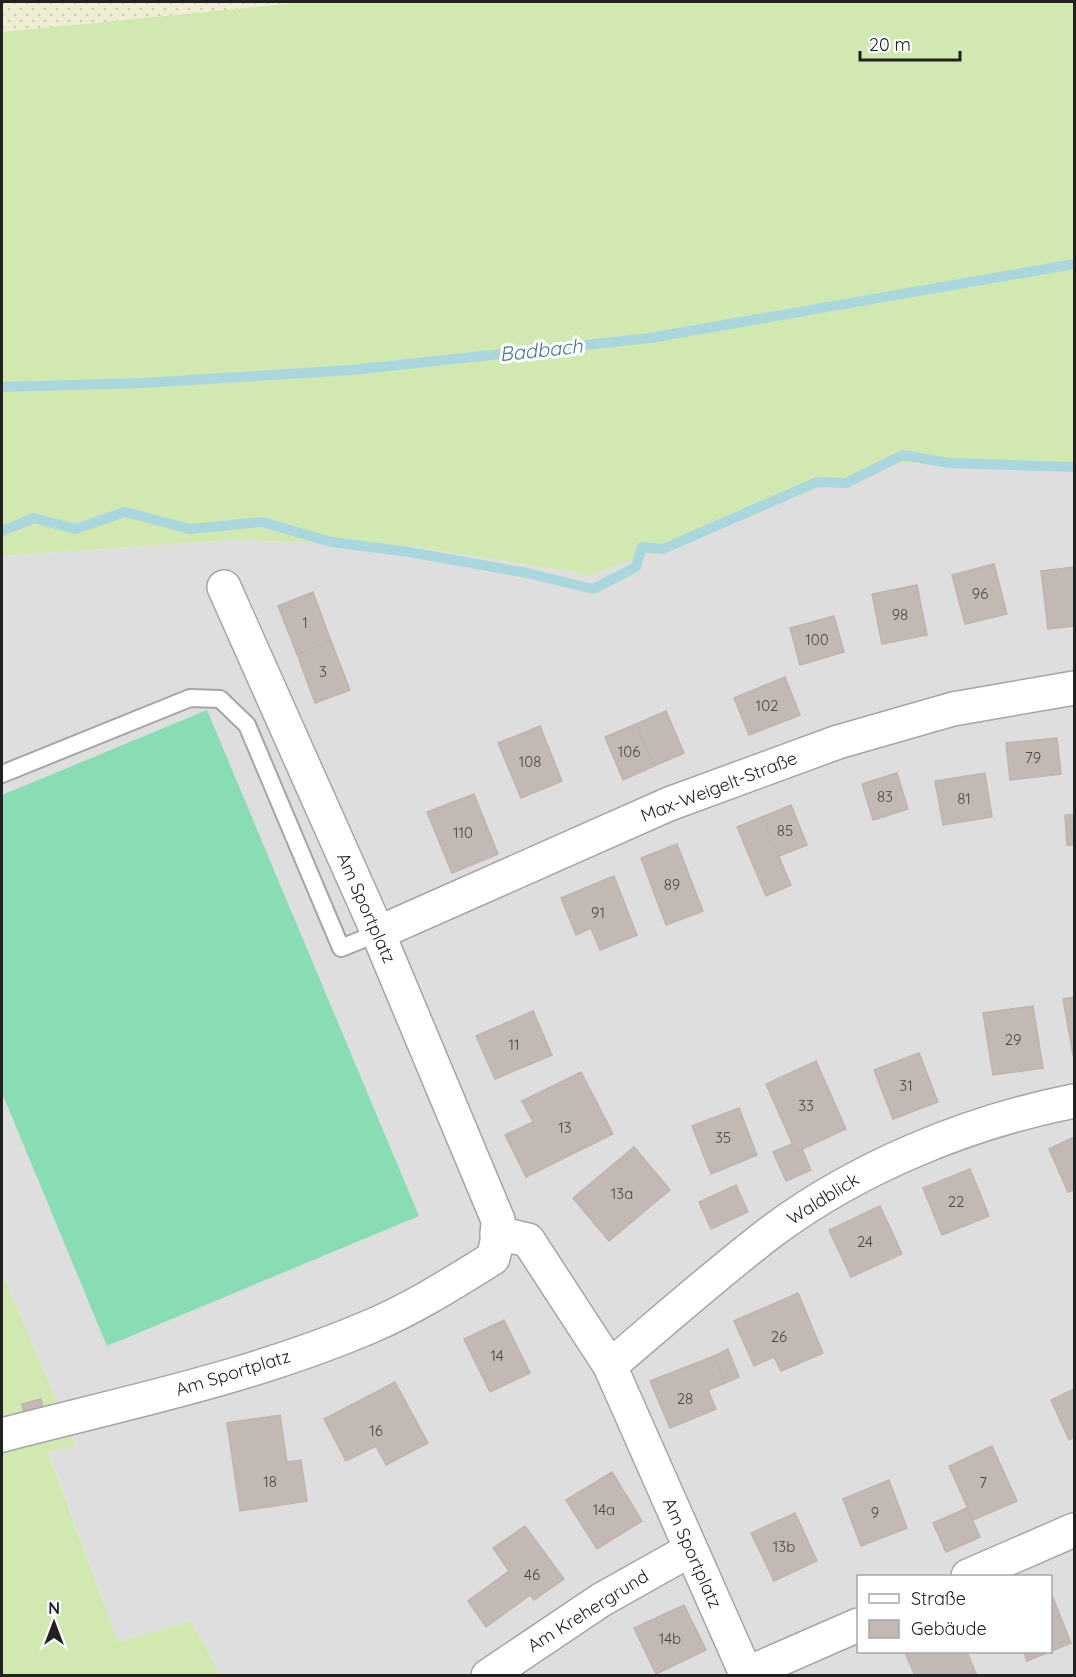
<svg xmlns="http://www.w3.org/2000/svg" width="1076" height="1677" viewBox="0 0 1076 1677" font-family="Quicksand,sans-serif">
	<style>
		.residential { fill: #dfdede; fill-rule: evenodd }
		.farmland { fill: url(#farmland-dots) }
		.grass { fill: #d1e9b0 }
		.pitch { fill: #89ddb5 }
		.lines { fill: none; stroke-linecap: round; stroke-linejoin: round }
		.stream { stroke: #aad6dd; stroke-width: 10 }
		.building { fill: #c2b9b4; stroke: #c2b3ab; stroke-width: 1.5 }
		.service-casing { stroke: #a5a5a5; stroke-width: 20 }
		.minor-casing { stroke: #a5a5a5; stroke-width: 36 }
		.service { stroke: #fff; stroke-width: 16 }
		.minor { stroke: #fff; stroke-width: 33 }
		.labels { text-anchor: middle; stroke-width: 6; stroke-linejoin: round; paint-order: stroke }
		.number-label { font-size: 15px; fill: #494746 }
		.street-label { font-size: 18px; fill: #212121; stroke: #fff }
		.water-label { font-size: 20px; font-style: italic; fill: #467697; stroke: #fff }
	</style>
	<defs>
		<pattern id="farmland-dots" width="8" height="8" patternUnits="userSpaceOnUse" patternTransform="scale(1.5)"><rect width="8" height="8" fill="#efeed4"/><path d="M2 2h.1M6 6h.1" fill="none" stroke="#cdccb6" stroke-width="1.8" stroke-linecap="round"/></pattern>
	</defs>
	<rect width="100%" height="100%" fill="#f1ede8"/>
	<path class="residential" d="M885,463L1074,466V1675L220,1676L191,1621L118,1642L48,1451L76,1447L2,1272V556L233,540L411,546L591,575ZM858,1576H1050V1652H858Z"/>
	<path class="farmland" d="M2,2H306L2,32Z"/>
	<g class="grass">
		<path d="M306,2H1074V466L885,463L591,575L411,546L233,540L2,556V32Z"/>
		<path d="M2,1272L76,1447L48,1452L118,1642L191,1621L220,1675H2Z"/>
	</g>
	<path class="pitch" d="M207,710L419,1216L107,1346L2,1093V795Z"/>
	<g class="lines">
		<g class="stream">
			<path d="M2,387L143,383L352,370L650,338L1074,264"/>
			<path d="M2,531L34,518L75,529L125,512L190,529L262,522L331,542L409,552L527,573L593,589L636,567L642,547L663,549L817,482L846,483L903,455L949,463L1074,467"/>
		</g>
	</g>
	<g class="building">
		<path d="M994,564L1007,614L965,624L952,575Z"/>
		<path d="M1074,567V626L1048,629L1041,571Z"/>
		<path d="M917,585L927,635L882,644L872,594Z"/>
		<path d="M313,592L331,641L297,654L278,606Z"/>
		<path d="M834,616L844,652L800,665L790,628Z"/>
		<path d="M331,641L350,690L315,703L297,654Z"/>
		<path d="M785,677L800,715L749,735L734,698Z"/>
		<path d="M666,711L684,753L654,766L636,724Z"/>
		<path d="M636,724L654,766L623,780L605,737Z"/>
		<path d="M540,726L562,781L521,798L498,743Z"/>
		<path d="M1057,738L1061,774L1010,780L1006,743Z"/>
		<path d="M897,773L908,809L873,820L862,784Z"/>
		<path d="M985,773L992,817L943,825L935,781Z"/>
		<path d="M474,794L498,854L452,873L427,812Z"/>
		<path d="M791,805L807,845L779,856L762,817Z"/>
		<path d="M1065,815H1074V845H1067Z"/>
		<path d="M762,817L791,885L766,896L737,827Z"/>
		<path d="M677,844L703,911L666,925L641,858Z"/>
		<path d="M614,876L637,935L600,950L591,928L576,935L561,898Z"/>
		<path d="M1074,997V1054L1073,1055L1063,999Z"/>
		<path d="M1033,1006L1043,1068L993,1075L983,1013Z"/>
		<path d="M533,1011L552,1055L495,1079L476,1036Z"/>
		<path d="M919,1053L938,1102L893,1119L874,1070Z"/>
		<path d="M816,1061L846,1129L796,1152L766,1084Z"/>
		<path d="M581,1072L613,1134L526,1177L505,1135L533,1122L522,1101Z"/>
		<path d="M739,1108L757,1155L711,1174L692,1126Z"/>
		<path d="M1074,1137V1190L1068,1192L1049,1149Z"/>
		<path d="M792,1144L796,1152L802,1149L811,1170L786,1181L773,1152Z"/>
		<path d="M634,1147L670,1190L609,1241L573,1198Z"/>
		<path d="M970,1169L989,1216L942,1235L923,1188Z"/>
		<path d="M736,1185L748,1212L711,1229L699,1202Z"/>
		<path d="M880,1206L902,1254L851,1277L829,1230Z"/>
		<path d="M798,1293L823,1353L781,1371L774,1357L754,1366L734,1321Z"/>
		<path d="M504,1320L530,1373L490,1392L464,1339Z"/>
		<path d="M728,1349L739,1377L725,1383L714,1356Z"/>
		<path d="M714,1356L725,1383L708,1390L716,1409L670,1428L650,1381Z"/>
		<path d="M395,1382L428,1443L386,1465L376,1446L346,1461L324,1419Z"/>
		<path d="M1074,1389V1437L1069,1440L1051,1400Z"/>
		<path d="M41,1399L43,1408L24,1413L22,1404Z"/>
		<path d="M280,1415L287,1462L301,1460L307,1501L240,1511L227,1423Z"/>
		<path d="M992,1446L1017,1501L973,1520L949,1466Z"/>
		<path d="M612,1472L642,1521L597,1549L566,1500Z"/>
		<path d="M889,1480L907,1528L861,1546L843,1499Z"/>
		<path d="M967,1508L980,1537L946,1552L933,1523Z"/>
		<path d="M795,1513L817,1561L774,1581L751,1533Z"/>
		<path d="M525,1526L564,1579L534,1600L530,1595L486,1627L468,1601L509,1571L493,1548Z"/>
		<path d="M1052,1595L1071,1643L1027,1661L1024,1652H1050V1596Z"/>
		<path d="M684,1605L706,1650L656,1674L634,1628Z"/>
		<path d="M905,1652H967L977,1676H915Z"/>
	</g>
	<g class="lines">
		<defs>
			<path id="service" d="M2,774L190,698L220,699L247,725L341,948L378,933"/>
			<g id="minor">
				<path d="M378,933L669,804L838,742L953,709L1074,688"/>
				<path d="M497,1233L528,1240L610,1366L747,1676"/>
				<path d="M610,1366C663,1321 716,1274 771,1232C858,1167 968,1122 1074,1101"/>
				<path d="M2,1435C125,1403 252,1377 369,1327C412,1309 453,1283 493,1258L497,1242L498,1220L378,933L224,587"/>
				<path d="M968,1576L1074,1530"/>
				<path d="M746,1674L858,1625"/>
				<path d="M488,1676L601,1600L690,1550"/>
			</g>
		</defs>
		<use href="#service" class="service-casing"/>
		<use href="#minor" class="minor-casing"/>
		<use href="#service" class="service"/>
		<use href="#minor" class="minor"/>
	</g>
	<g class="labels">
		<g class="number-label">
			<text x="980" y="599">96</text>
			<text x="900" y="620">98</text>
			<text x="305" y="628">1</text>
			<text x="817" y="645">100</text>
			<text x="323" y="677">3</text>
			<text x="767" y="711">102</text>
			<text x="629" y="757">106</text>
			<text x="1033" y="763">79</text>
			<text x="530" y="767">108</text>
			<text x="885" y="802">83</text>
			<text x="964" y="804">81</text>
			<text x="785" y="836">85</text>
			<text x="463" y="838">110</text>
			<text x="672" y="890">89</text>
			<text x="598" y="918">91</text>
			<text x="1013" y="1045">29</text>
			<text x="514" y="1050">11</text>
			<text x="906" y="1091">31</text>
			<text x="806" y="1111">33</text>
			<text x="565" y="1133">13</text>
			<text x="723" y="1143">35</text>
			<text x="622" y="1199">13a</text>
			<text x="956" y="1207">22</text>
			<text x="865" y="1247">24</text>
			<text x="779" y="1342">26</text>
			<text x="497" y="1361">14</text>
			<text x="685" y="1404">28</text>
			<text x="376" y="1436">16</text>
			<text x="270" y="1487">18</text>
			<text x="983" y="1488">7</text>
			<text x="604" y="1515">14a</text>
			<text x="875" y="1518">9</text>
			<text x="784" y="1552">13b</text>
			<text x="532" y="1580">46</text>
			<text x="670" y="1644">14b</text>
		</g>
		<g class="street-label">
			<text transform="translate(719 787) rotate(-21)" y="6">Max-Weigelt-Straße</text>
			<text transform="translate(366 908) rotate(66)" y="6">Am Sportplatz</text>
			<text transform="translate(823 1199) rotate(-32)" y="6">Waldblick</text>
			<text transform="translate(233 1373) rotate(-17)" y="6">Am Sportplatz</text>
			<text transform="translate(692 1553) rotate(66)" y="6">Am Sportplatz</text>
			<text transform="translate(588 1611) rotate(-32)" y="6">Am Krehergrund</text>
		</g>
		<g class="water-label">
			<text transform="translate(541 350) rotate(-6)" y="7">Badbach</text>
		</g>
	</g>
	<rect width="1076" height="1677" fill="none" stroke="#212121" stroke-width="6"/>
	<rect x="857" y="1575" width="195" height="78" fill="#ffffff" stroke="#a6a6a6" stroke-width="1.5"/>
	<rect x="869" y="1594" width="30" height="9" fill="#ffffff" stroke="#a6a6a6" stroke-width="1.5"/>
	<text x="911" y="1605" font-size="18" fill="#212121">Straße</text>
	<rect x="869" y="1620" width="30" height="18" fill="#c2b9b4" stroke="#a6a6a6" stroke-width="1.5"/>
	<text x="911" y="1635" font-size="18" fill="#212121">Gebäude</text>
	<g transform="translate(54 1623)" stroke="#ffffff" stroke-width="4.5" paint-order="stroke">
	<path d="M0-4.5L10 22L0 15L-10 22Z" fill="#212121"/>
	<text y="-9" font-size="16" font-weight="bold" text-anchor="middle" fill="#212121">N</text>
	</g>
	<path d="M860 51v9h100v-9" fill="none" stroke="#212121" stroke-width="3"/>
	<text x="869" y="51" font-size="18" fill="#212121" stroke="#ffffff" stroke-width="4.5" paint-order="stroke">20 m</text>
</svg>
